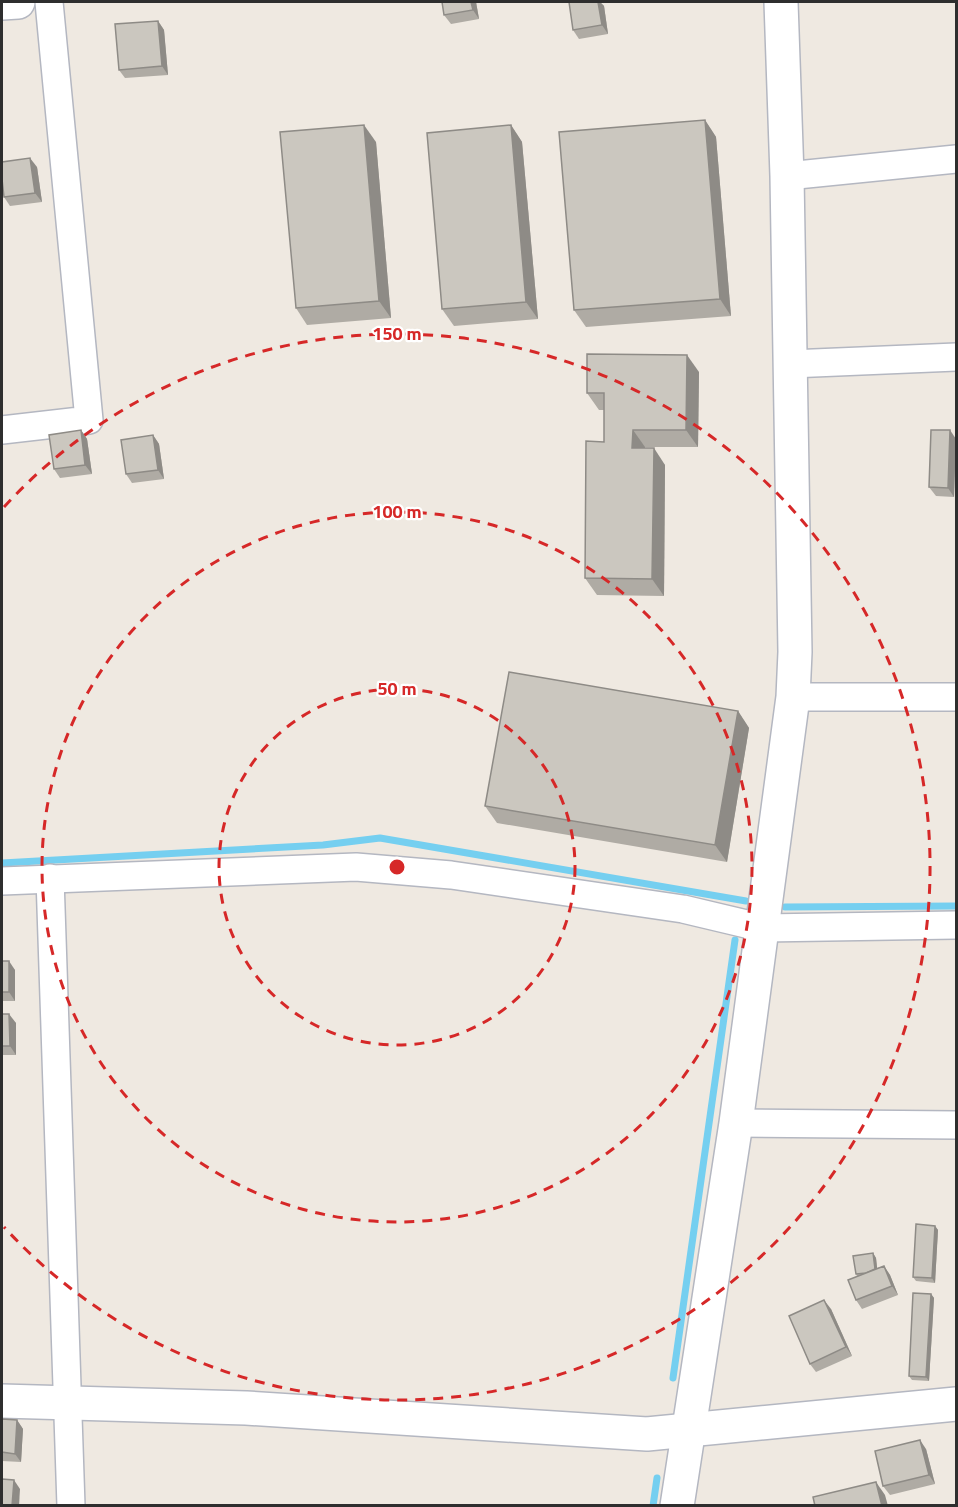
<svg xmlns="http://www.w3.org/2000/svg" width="958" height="1507" viewBox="0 0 958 1507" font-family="'Titillium Web',sans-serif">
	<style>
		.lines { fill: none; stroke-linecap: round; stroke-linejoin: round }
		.stream { stroke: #75cff0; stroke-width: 7 }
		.minor-casing { stroke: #b4b7c1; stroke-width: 30 }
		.tertiary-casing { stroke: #b4b7c1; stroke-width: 36 }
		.minor { stroke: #fff; stroke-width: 27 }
		.tertiary { stroke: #fff; stroke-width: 33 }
		.wall { fill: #afaba4 }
		.shaded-wall { fill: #8e8b86 }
		.building { fill: #cbc7bf; stroke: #8e8b86; stroke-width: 1.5 }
		.ring { fill: none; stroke: #d62828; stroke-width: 3; stroke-dasharray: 10 8 }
		.centre { fill: #d62828; stroke: #fff; stroke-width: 3 }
		.ring-label { font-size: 18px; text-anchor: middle; font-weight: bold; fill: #d62828; stroke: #fff; stroke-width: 4.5; stroke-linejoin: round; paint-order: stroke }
	</style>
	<rect width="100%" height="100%" fill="#efe9e1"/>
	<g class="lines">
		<g class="stream">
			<path d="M2,863L323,845L380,838L746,901"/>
			<path d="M785,907L956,906"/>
			<path d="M673,1378L735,940"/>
			<path d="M653,1506L657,1478"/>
		</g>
		<defs>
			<g id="minor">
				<path d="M787,176L956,159"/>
				<path d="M790,364L956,357"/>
				<path d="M2,430L89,420L49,2"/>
				<path d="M793,697H956"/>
				<path d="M50,878L71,1506"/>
				<path d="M2,881L356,867L451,875L683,909L763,928L956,925"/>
				<path d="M736,1123L956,1125"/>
			</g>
			<g id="tertiary">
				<path d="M2,3L18,2"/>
				<path d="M2,1401L246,1408L647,1434L956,1404"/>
				<path d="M677,1506L736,1123L793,697L795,652L787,176L781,2"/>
			</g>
		</defs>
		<use href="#minor" class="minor-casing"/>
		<use href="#tertiary" class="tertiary-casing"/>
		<use href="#minor" class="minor"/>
		<use href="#tertiary" class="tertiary"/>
	</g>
	<g class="wall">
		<path d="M476,2L479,19L451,24L444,15Z"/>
		<path d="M572,2H600L604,6L608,34L579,39L573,30Z"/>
		<path d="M158,21L164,30L168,75L125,78L119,70Z"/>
		<path d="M705,120L716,137L731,316L586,327L574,310Z"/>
		<path d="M511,125L522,142L538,319L454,326L442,309Z"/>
		<path d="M376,142L391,318L307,325L296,308Z"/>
		<path d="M37,167L42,202L10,206L4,197Z"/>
		<path d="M699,372L698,447H645V448L665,465L664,596L597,595L585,578L604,442V410H599L587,393Z"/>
		<path d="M81,430L87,439L92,474L60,478L54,469Z"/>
		<path d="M153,435L159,444L164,479L132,483L126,474Z"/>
		<path d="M956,439L954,497L936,496L929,487Z"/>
		<path d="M738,711L749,728L727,862L497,823L485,806Z"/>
		<path d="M2,961L15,970V1001H2Z"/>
		<path d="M2,1014L16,1023V1055H2Z"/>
		<path d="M935,1226L938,1230L935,1283L916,1281L913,1277Z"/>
		<path d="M873,1253L876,1258L877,1268L884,1266L890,1275L898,1295L862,1309L856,1300L857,1276L856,1274Z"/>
		<path d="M931,1294L934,1298L929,1381L912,1380L909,1376Z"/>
		<path d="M831,1309L852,1356L816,1372L810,1364Z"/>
		<path d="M2,1419L17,1420L23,1429L21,1462L2,1461Z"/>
		<path d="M926,1449L935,1484L890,1495L883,1486Z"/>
	</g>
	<g class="shaded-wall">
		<path d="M471,2H476L479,19L473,10Z"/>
		<path d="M598,2H600L604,6L608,34L602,25Z"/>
		<path d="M158,21L164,30L168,75L162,66Z"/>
		<path d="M705,120L716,137L731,316L720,299Z"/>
		<path d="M364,125L376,142L391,318L379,301Z"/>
		<path d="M511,125L522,142L538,319L526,302Z"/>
		<path d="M30,158L37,167L42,202L35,193Z"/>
		<path d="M687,355L699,372L698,447L686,430Z"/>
		<path d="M81,430L87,439L92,474L85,465Z"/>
		<path d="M633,430L645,447L644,465L632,448Z"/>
		<path d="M950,430L956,439L954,497L948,488Z"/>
		<path d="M153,435L159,444L164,479L158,470Z"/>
		<path d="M654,448L665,465L664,596L652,579Z"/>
		<path d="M738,711L749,728L727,862L715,845Z"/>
		<path d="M9,961L15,970V1001L9,992Z"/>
		<path d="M9,1014L16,1023V1055L10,1046Z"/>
		<path d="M935,1226L938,1230L935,1283L932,1278Z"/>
		<path d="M873,1253L876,1258L878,1276L875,1271Z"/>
		<path d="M884,1266L890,1275L898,1295L892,1286Z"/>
		<path d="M931,1294L934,1298L929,1381L926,1377Z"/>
		<path d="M824,1300L831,1309L852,1356L846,1347Z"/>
		<path d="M17,1420L23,1429L21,1462L15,1454Z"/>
		<path d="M920,1440L926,1449L935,1484L929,1475Z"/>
		<path d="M14,1480L20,1489L19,1506H12Z"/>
		<path d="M876,1482L885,1495L888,1506H882Z"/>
	</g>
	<g class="building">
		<path d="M442,2H471L473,10L444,15Z"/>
		<path d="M569,2H598L602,25L573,30Z"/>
		<path d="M158,21L162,66L119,70L115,24Z"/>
		<path d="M705,120L720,299L574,310L559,132Z"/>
		<path d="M364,125L379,301L296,308L280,132Z"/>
		<path d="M511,125L526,302L442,309L427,133Z"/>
		<path d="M30,158L35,193L4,197L2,179V162Z"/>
		<path d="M587,354L687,355L686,430H633L632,448H654L652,579L585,578L586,441L604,442V393H587Z"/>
		<path d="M81,430L85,465L54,469L49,435Z"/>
		<path d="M931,430H950L948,488L929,487Z"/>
		<path d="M153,435L158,470L126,474L121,440Z"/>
		<path d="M509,672L738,711L715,845L485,806Z"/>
		<rect x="2" y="961" width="7" height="31"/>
		<path d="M2,1014H9L10,1046H2Z"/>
		<path d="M916,1224L935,1226L932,1278L913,1277Z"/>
		<path d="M873,1253L875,1269L866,1273L856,1274L853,1256Z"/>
		<path d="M884,1266L892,1286L856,1300L848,1280Z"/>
		<path d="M913,1293L931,1294L926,1377L909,1376Z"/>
		<path d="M824,1300L846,1347L810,1364L789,1316Z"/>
		<path d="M2,1419L17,1420L15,1454L2,1452Z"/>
		<path d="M920,1440L929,1475L883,1486L875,1451Z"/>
		<path d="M2,1479L14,1480L12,1506H2Z"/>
		<path d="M876,1482L882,1506H815L813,1497Z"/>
	</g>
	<g class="ring">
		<circle cx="397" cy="867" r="178"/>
		<circle cx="397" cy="867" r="355"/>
		<path d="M4 507A533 533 0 1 1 4 1227"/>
	</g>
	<circle cx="397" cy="867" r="9" class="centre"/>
	<g class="ring-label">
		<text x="397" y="340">150 m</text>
		<text x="397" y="518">100 m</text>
		<text x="397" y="695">50 m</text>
	</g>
	<rect width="958" height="1507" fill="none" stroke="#2e2e2e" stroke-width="6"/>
</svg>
